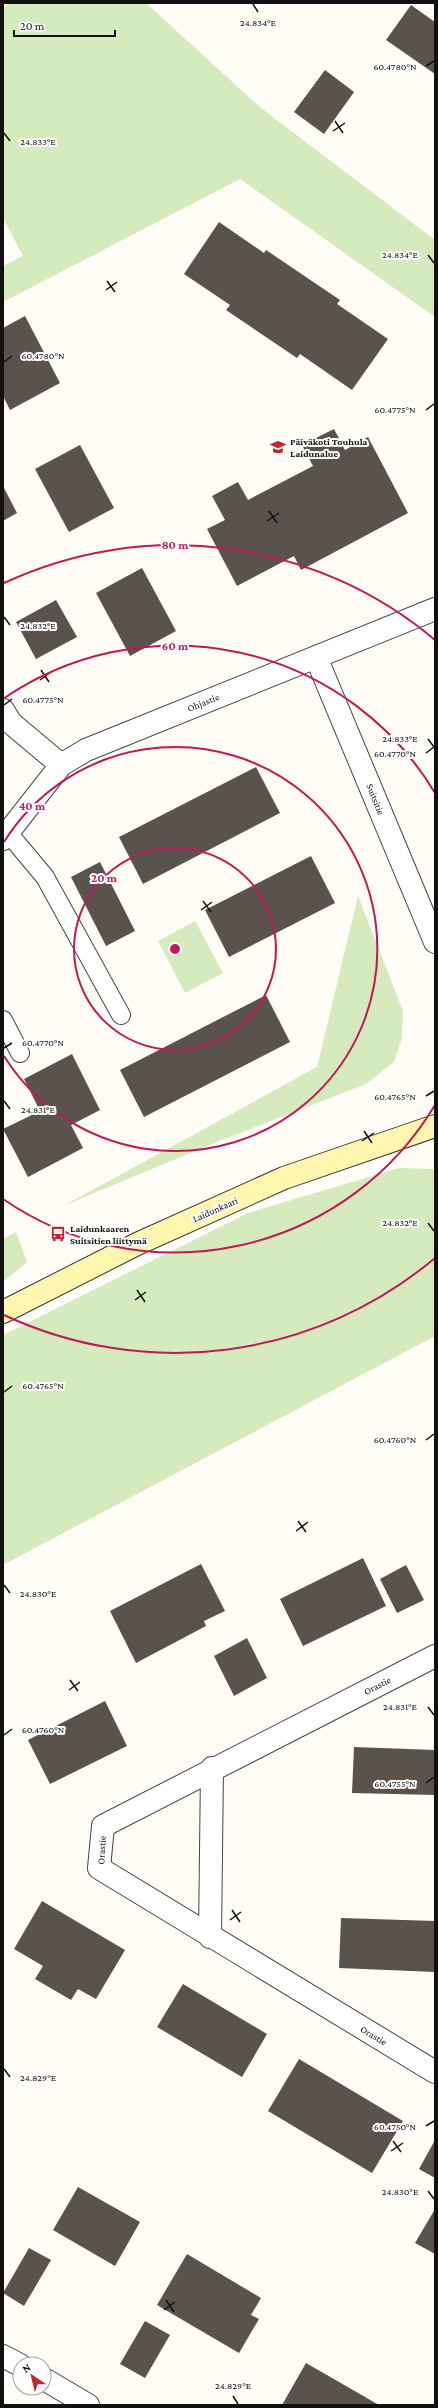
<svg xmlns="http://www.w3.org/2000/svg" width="438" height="2408" viewBox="0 0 438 2408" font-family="'Crimson Pro',serif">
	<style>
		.green { fill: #d5ebbd }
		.building { fill: #5a524d }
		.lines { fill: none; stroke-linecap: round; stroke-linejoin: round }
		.lane-casing { stroke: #444; stroke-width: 20 }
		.street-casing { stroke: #444; stroke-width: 24 }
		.secondary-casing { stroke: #333; stroke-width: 24 }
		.lane { stroke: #fff; stroke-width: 18 }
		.street { stroke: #fff; stroke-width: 22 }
		.secondary { stroke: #fff6b0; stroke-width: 22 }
		.ticks { fill: none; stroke: #111; stroke-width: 1.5 }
		.ring { fill: none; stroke: #c2185b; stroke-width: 2 }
		.labels { text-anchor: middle; stroke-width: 4; stroke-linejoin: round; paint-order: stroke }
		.poi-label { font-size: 10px; font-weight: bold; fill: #111; stroke: #fff; text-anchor: start }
		.street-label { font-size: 10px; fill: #111; stroke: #fff }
		.ticks-label { font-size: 10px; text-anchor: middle; fill: #111; stroke: #fff; stroke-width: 4; stroke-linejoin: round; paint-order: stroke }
		.centre { fill: #c2185b; stroke: #fff; stroke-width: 2 }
		.ring-label { font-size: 12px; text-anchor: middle; font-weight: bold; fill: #c2185b; stroke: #fff; stroke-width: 4; stroke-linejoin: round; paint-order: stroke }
	</style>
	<rect width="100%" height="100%" fill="#fffdf5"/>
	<g class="green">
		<path d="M7,3H146L261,108L435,240V317L240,179L3,302V266L23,256L3,218V8Z"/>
		<path d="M358,896L403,1011L402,1038L394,1062L366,1084L219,1141L63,1206L317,1067Z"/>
		<path d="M195,921L223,973L185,993L158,941Z"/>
		<path d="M399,1168L435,1169V1336L3,1565V1335L248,1213Z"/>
		<path d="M16,1232L27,1262L3,1282V1239Z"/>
	</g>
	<g class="building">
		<path d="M411,5L435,22V74L386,40Z"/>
		<path d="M325,70L354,92L324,134L294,112Z"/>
		<path d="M219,222L264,253L266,250L340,300L337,304L388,339L352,390L300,354L297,358L226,310L230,305L184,274Z"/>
		<path d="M25,316L60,383L10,410L3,396V328Z"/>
		<path d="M334,429L345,450L368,437L408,513L301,570L294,556L237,586L207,529L225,520L212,496L238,482L248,500L313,466L302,445Z"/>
		<path d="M80,445L114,508L69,532L35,469Z"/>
		<path d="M3,486L17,513L3,521Z"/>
		<path d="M142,568L176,631L130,656L96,593Z"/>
		<path d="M56,600L77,637L36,659L16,622Z"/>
		<path d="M256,767L280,813L143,884L119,837Z"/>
		<path d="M311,856L335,903L229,957L205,910Z"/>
		<path d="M100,862L135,931L106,946L71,877Z"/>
		<path d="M266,995L290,1042L144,1117L120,1070Z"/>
		<path d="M72,1054L100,1110L71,1125L83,1148L28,1177L3,1129L40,1111L24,1079Z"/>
		<path d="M363,1558L386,1606L303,1646L280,1599Z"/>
		<path d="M201,1564L225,1611L204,1621L206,1626L136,1663L110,1611Z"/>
		<path d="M406,1565L424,1600L397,1613L380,1579Z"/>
		<path d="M247,1638L267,1678L234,1696L214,1656Z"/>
		<path d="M105,1701L127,1746L50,1784L28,1740Z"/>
		<path d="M354,1747L435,1750V1795L352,1793Z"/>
		<path d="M42,1901L125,1950L96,1999L78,1989L71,2000L35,1979L43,1966L14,1949Z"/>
		<path d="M341,1918L435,1921V1972L339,1968Z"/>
		<path d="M183,1984L267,2034L242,2077L157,2027Z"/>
		<path d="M299,2059L403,2121L372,2173L268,2111Z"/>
		<path d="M435,2140V2178L419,2169Z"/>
		<path d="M78,2187L140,2222L115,2266L53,2230Z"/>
		<path d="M435,2209V2254L415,2243Z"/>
		<path d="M29,2248L51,2260L24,2306L3,2293Z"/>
		<path d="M187,2254L261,2298L251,2315L259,2319L239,2353L157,2305Z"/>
		<path d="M145,2321L170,2335L145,2378L120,2364Z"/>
		<path d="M306,2363L379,2405H282Z"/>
	</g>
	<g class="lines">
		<defs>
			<g id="lane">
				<path d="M9,834L45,877L121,1015"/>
				<path d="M3,1020L20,1053"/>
			</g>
			<g id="street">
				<path d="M316,657L435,942"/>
				<path d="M3,710L11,723L61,765"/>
				<path d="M3,839L61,765L86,750L435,609"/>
				<path d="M435,1656L103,1826L99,1868L435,2072"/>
				<path d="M210,1937L212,1768"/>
				<path d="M3,2356L20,2365"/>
				<path d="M44,2379L88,2405"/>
			</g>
			<path id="secondary" d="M3,1312L137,1244L284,1178L435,1126"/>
		</defs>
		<use href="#lane" class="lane-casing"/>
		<use href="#street" class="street-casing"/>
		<use href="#secondary" class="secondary-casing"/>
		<use href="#lane" class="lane"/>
		<use href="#street" class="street"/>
		<use href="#secondary" class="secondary"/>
	</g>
	<path class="ticks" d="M253,4L258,12M426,66L434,61M335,121L343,133M333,131L345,123M4,133L10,141M428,255L434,263M107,281L115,292M106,290L117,282M4,362L12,356M426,410L434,404M269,511L277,523M267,521L279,513M4,617L10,625M41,670L49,682M40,680L51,672M4,705L12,699M428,739L434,747M426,753L434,747M203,901L211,912M201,910L212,902M4,1048L12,1043M426,1096L434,1091M4,1101L10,1109M364,1131L372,1143M362,1141L374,1133M428,1223L434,1231M137,1290L145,1302M135,1300L146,1292M4,1392L12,1386M426,1440L434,1434M298,1521L306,1532M296,1531L308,1522M4,1585L10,1593M70,1680L78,1691M69,1690L80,1682M428,1707L434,1715M4,1735L12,1729M426,1783L434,1777M232,1910L240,1922M230,1920L241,1912M4,2069L10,2077M426,2126L434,2121M393,2141L401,2152M391,2151L403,2143M428,2191L434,2199M166,2300L174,2312M164,2310L175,2302M233,2396L238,2404"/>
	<g class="ring">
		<circle cx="175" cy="949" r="101"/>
		<path d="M4 842A202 202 0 1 1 4 1056"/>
		<path d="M435 1105A303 303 0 0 1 3 1199M3 699A303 303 0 0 1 435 793"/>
		<path d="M435 1258A404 404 0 0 1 4 1315M4 583A404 404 0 0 1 435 640"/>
	</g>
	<defs>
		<symbol id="school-bare" viewBox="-9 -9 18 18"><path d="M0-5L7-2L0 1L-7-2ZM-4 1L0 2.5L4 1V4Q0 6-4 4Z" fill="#c4262e" stroke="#fff" stroke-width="2.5" paint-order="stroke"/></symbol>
		<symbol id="bus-bare" viewBox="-9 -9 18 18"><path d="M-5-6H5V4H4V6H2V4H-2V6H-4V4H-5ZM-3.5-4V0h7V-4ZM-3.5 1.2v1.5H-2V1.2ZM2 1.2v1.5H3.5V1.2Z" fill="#c4262e" stroke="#fff" stroke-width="2.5" paint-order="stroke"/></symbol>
	</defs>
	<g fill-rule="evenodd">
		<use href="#school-bare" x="267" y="436" width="22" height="22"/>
		<use href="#bus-bare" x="47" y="1223" width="22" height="22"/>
	</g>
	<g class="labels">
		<g class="poi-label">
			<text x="290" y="445">Päiväkoti Touhula<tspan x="290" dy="12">Laidunalue</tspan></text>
			<text x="70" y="1232">Laidunkaaren<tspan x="70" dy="12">Suitsitien liittymä</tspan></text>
		</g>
		<g class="street-label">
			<text transform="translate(203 702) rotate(-22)" y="4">Ohjastie</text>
			<text transform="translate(376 799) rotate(68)" y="4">Suitsitie</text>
			<text transform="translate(215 1209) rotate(-24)" y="4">Laidunkaari</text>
			<text transform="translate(377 1685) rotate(-27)" y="4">Orastie</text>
			<text transform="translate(101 1850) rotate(-87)" y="4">Orastie</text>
			<text transform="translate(374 2035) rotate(31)" y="4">Orastie</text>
		</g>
	</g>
	<g class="ticks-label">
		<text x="258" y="26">24.834°E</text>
		<text x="395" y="70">60.4780°N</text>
		<text x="38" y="145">24.833°E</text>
		<text x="400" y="258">24.834°E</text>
		<text x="43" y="359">60.4780°N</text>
		<text x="395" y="413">60.4775°N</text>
		<text x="38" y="629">24.832°E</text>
		<text x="43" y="703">60.4775°N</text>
		<text x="400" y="742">24.833°E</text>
		<text x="395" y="757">60.4770°N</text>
		<text x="43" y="1046">60.4770°N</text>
		<text x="395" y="1100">60.4765°N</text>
		<text x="38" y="1113">24.831°E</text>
		<text x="400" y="1226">24.832°E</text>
		<text x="43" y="1389">60.4765°N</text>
		<text x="395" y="1443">60.4760°N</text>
		<text x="38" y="1597">24.830°E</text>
		<text x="400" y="1710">24.831°E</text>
		<text x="43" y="1733">60.4760°N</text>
		<text x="395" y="1787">60.4755°N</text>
		<text x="38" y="2081">24.829°E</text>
		<text x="395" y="2130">60.4750°N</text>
		<text x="400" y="2195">24.830°E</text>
		<text x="233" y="2389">24.829°E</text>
	</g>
	<circle cx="175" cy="949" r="6" class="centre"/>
	<g class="ring-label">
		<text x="175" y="549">80 m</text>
		<text x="175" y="650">60 m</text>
		<text x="32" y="810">40 m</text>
		<text x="104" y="882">20 m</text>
	</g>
	<rect width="438" height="2408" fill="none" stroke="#111111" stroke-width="8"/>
	<g transform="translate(32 2376) rotate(325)"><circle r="19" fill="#ffffff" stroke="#a0a0a0"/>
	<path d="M0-3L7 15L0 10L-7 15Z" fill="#c4262e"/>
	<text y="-6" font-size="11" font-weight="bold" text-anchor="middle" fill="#111111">N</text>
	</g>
	<path d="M14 30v6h101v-6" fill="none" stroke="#111111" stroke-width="2"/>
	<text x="20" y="30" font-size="12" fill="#111111" stroke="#ffffff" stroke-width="3" paint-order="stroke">20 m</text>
</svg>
